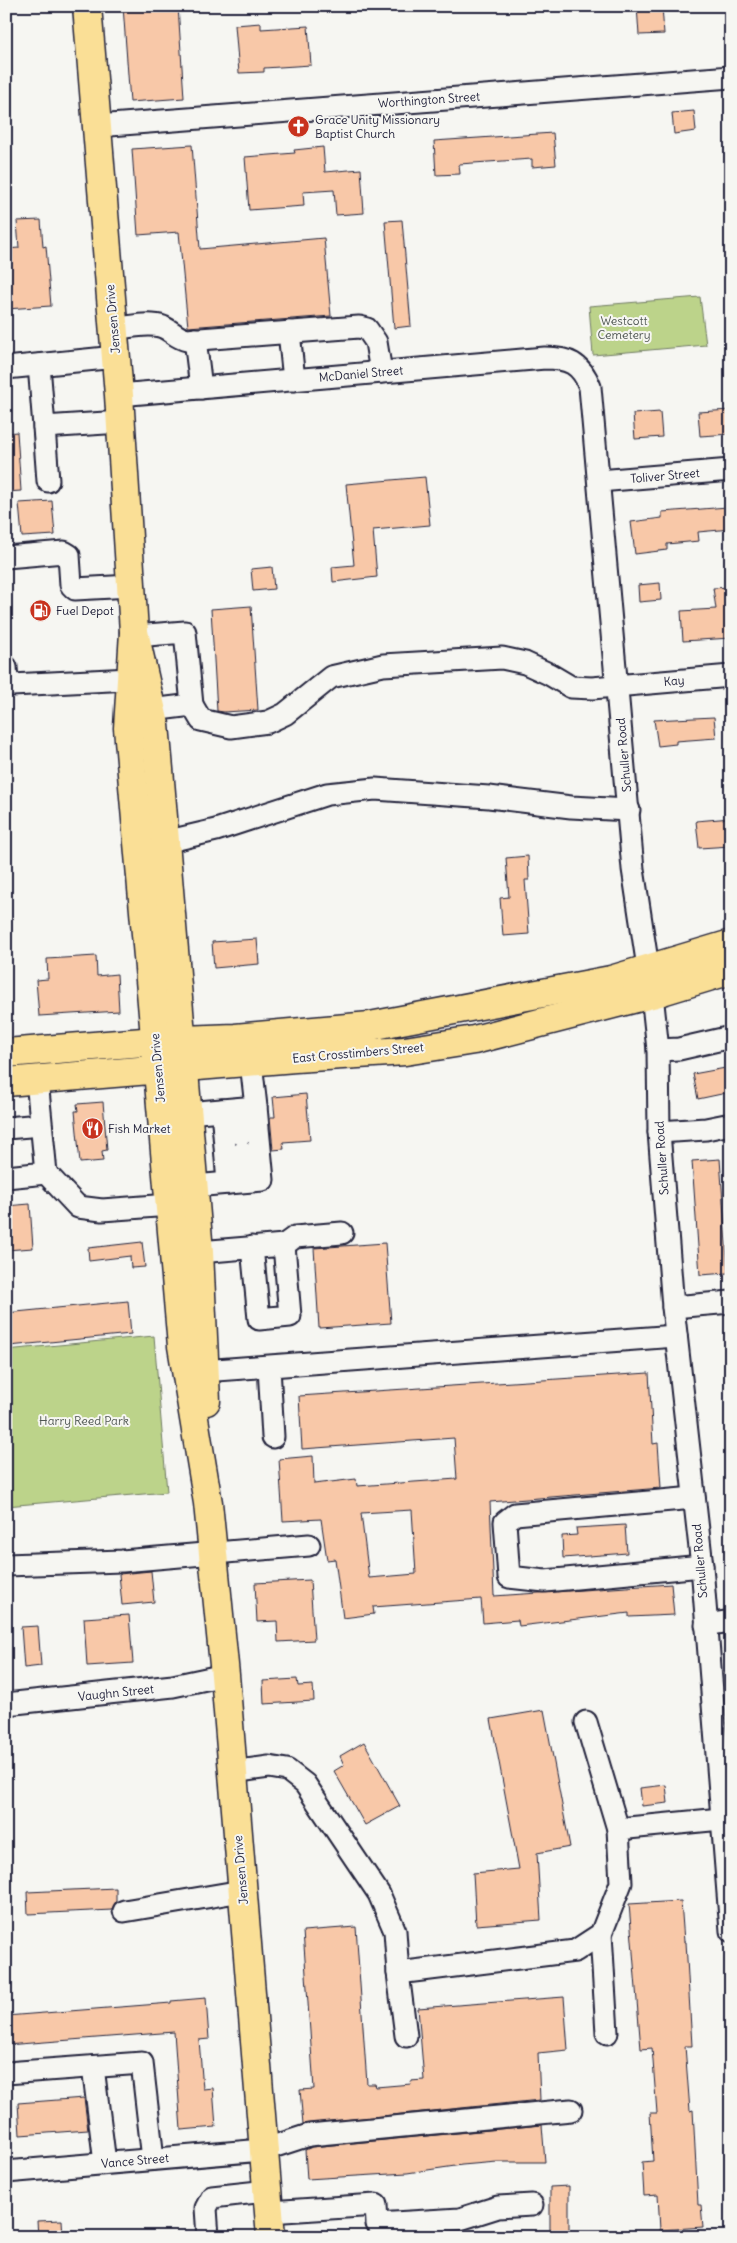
<svg xmlns="http://www.w3.org/2000/svg" width="737" height="2243" viewBox="0 0 737 2243" font-family="Delius,sans-serif">
	<style>
		.green { fill: #bcd38a; stroke: #6f7a62 }
		.building { fill: #f8c8a8; stroke: #22223b; fill-rule: evenodd }
		.lines { fill: none; stroke-linecap: round; stroke-linejoin: round }
		.minor-casing { stroke: #22223b; stroke-width: 25 }
		.major-casing { stroke: #22223b; stroke-width: 31 }
		.minor { stroke: #f6f6f2; stroke-width: 21 }
		.major { stroke: #fadf96; stroke-width: 28 }
		.labels { text-anchor: middle; stroke-width: 4; stroke-linejoin: round; paint-order: stroke }
		.street-label { font-size: 12px; fill: #22223b; stroke: #f6f6f2 }
		.poi-label { font-size: 12px; fill: #22223b; stroke: #f6f6f2; text-anchor: start }
		.park-label { font-size: 12px; fill: #505753; stroke: #f6f6f2 }
	</style>
	<rect width="100%" height="100%" fill="#f6f6f2"/>
	<filter id="ink" filterUnits="userSpaceOnUse"><feTurbulence type="fractalNoise" baseFrequency=".02" numOctaves="2"/><feDisplacementMap in="SourceGraphic" scale="10" xChannelSelector="R" yChannelSelector="G"/><feConvolveMatrix kernelMatrix="1 2 1 2 8 2 1 2 1" color-interpolation-filters="sRGB"/></filter>
	<g filter="url(#ink)">
		<g class="green">
			<path d="M700,297L706,345L593,355L589,306Z"/>
			<path d="M154,1336L167,1492L6,1506V1350Z"/>
		</g>
		<g class="building">
			<path d="M123,6H178L184,98L130,102Z"/>
			<path d="M637,6H662L664,34L639,35Z"/>
			<path d="M261,23V29L308,26L311,65L264,68V72L239,73L235,25Z"/>
			<path d="M694,111L696,131L674,134L672,113Z"/>
			<path d="M553,133L556,165L532,167V159L459,164L460,174L436,175L434,141Z"/>
			<path d="M192,145L200,249L324,238L331,316L188,327L179,232L138,235L132,149Z"/>
			<path d="M323,147L325,172L361,169L364,213L336,215L334,190L303,192L304,206L249,210L245,157L295,153L294,150Z"/>
			<path d="M41,220L43,247L46,246L51,306L6,309V249L19,248L17,221Z"/>
			<path d="M402,220L411,326L394,328L385,221Z"/>
			<path d="M731,410V434L700,436L698,412Z"/>
			<path d="M660,412L662,437L635,439L633,414Z"/>
			<path d="M17,432L21,491L6,492V433Z"/>
			<path d="M425,477L430,525L373,530L377,577L333,582L332,567L354,565L346,484Z"/>
			<path d="M52,501L55,535L22,537L19,503Z"/>
			<path d="M728,507L731,508V529L698,532L699,541L667,544V550L635,554L631,522L662,518V512Z"/>
			<path d="M272,567L274,589L253,591L251,569Z"/>
			<path d="M660,583L661,600L639,602L638,585Z"/>
			<path d="M731,587V638L683,641L681,611L716,609L713,588Z"/>
			<path d="M251,606L258,710L224,712L217,711L211,609Z"/>
			<path d="M714,717L716,738L676,741V744L658,746L654,720Z"/>
			<path d="M731,818V846L699,848L696,821Z"/>
			<path d="M528,856L529,880H525L529,934L503,936L500,898L509,897L506,858Z"/>
			<path d="M257,939L259,964L214,968L212,942Z"/>
			<path d="M96,956L97,976L117,974L119,1011L39,1016L36,980L48,979L47,959Z"/>
			<path d="M731,1067V1092L698,1099L693,1074Z"/>
			<path d="M306,1094L310,1140L283,1142L284,1149L273,1150L270,1117H275L273,1097Z"/>
			<path d="M103,1102L107,1150L102,1151L103,1161L80,1163L75,1111H78L77,1104Z"/>
			<path d="M720,1159L728,1273L700,1275L692,1161Z"/>
			<path d="M30,1204L33,1248L6,1250V1206Z"/>
			<path d="M142,1242L145,1267L131,1268L130,1256L89,1261L88,1248Z"/>
			<path d="M385,1243L391,1323L319,1328L314,1248Z"/>
			<path d="M128,1301L131,1334L9,1346L6,1313Z"/>
			<path d="M649,1373L653,1444L658,1443L661,1488L490,1502L494,1596L671,1584L674,1615L629,1617V1613L519,1626L518,1620L483,1623L481,1599L373,1607L374,1614L343,1618L335,1559L327,1560L321,1519L283,1521L279,1459L313,1456L314,1484L356,1479L357,1486L457,1479L454,1438L302,1449L299,1396ZM412,1510L416,1574L369,1578L361,1513Z"/>
			<path d="M625,1525L627,1553L563,1558L562,1536L577,1535L576,1528Z"/>
			<path d="M151,1571L154,1602L122,1605L119,1574Z"/>
			<path d="M310,1580L314,1640L278,1642L277,1621L257,1622L255,1583Z"/>
			<path d="M129,1615L133,1663L87,1666L84,1618Z"/>
			<path d="M38,1626L41,1666L24,1668L21,1627Z"/>
			<path d="M297,1679L298,1686L313,1685L314,1701L264,1704L263,1681Z"/>
			<path d="M544,1710L570,1847L537,1853L541,1920L476,1925L473,1873L519,1869L491,1719Z"/>
			<path d="M364,1742L400,1806L365,1825L334,1771L344,1765L340,1756Z"/>
			<path d="M666,1785L668,1803L642,1806L640,1788Z"/>
			<path d="M116,1888V1901L112,1910L28,1914L27,1892Z"/>
			<path d="M681,1901L684,1942H686L692,2046H685L690,2111L693,2110L698,2205H701L703,2227L660,2230L658,2195L644,2196L642,2162L653,2161L650,2113H657L652,2048L641,2049L629,1904Z"/>
			<path d="M356,1927L367,2084H375L376,2087L411,2084L410,2081L424,2080L418,2008L564,1997L568,2050L538,2053L540,2100L303,2124L300,2090L314,2089L303,1931Z"/>
			<path d="M206,1998L209,2039L199,2040L203,2089L213,2088L216,2127L181,2130L174,2032L6,2045V2016L171,2003V2001Z"/>
			<path d="M84,2098L88,2130L20,2135L18,2103Z"/>
			<path d="M542,2125L545,2162H497L462,2165L407,2173L307,2179L305,2150L312,2147Z"/>
			<path d="M569,2186V2237H550V2187Z"/>
			<path d="M62,2220L63,2237H38L37,2221Z"/>
		</g>
		<g class="lines">
			<defs>
				<g id="minor">
					<path d="M97,126L731,77"/>
					<path d="M114,329C128,327 149,322 163,327C172,331 177,338 187,340L359,327L367,329L376,342L381,372"/>
					<path d="M289,332L294,380"/>
					<path d="M195,339L201,388"/>
					<path d="M39,365L44,427L121,422"/>
					<path d="M6,368L116,357"/>
					<path d="M119,395L545,358C568,358 581,363 590,387L633,869L652,994L658,1050L659,1132L673,1307L702,1566L731,1931"/>
					<path d="M44,427L48,481"/>
					<path d="M599,481L731,470"/>
					<path d="M6,557L64,552L69,555L71,585L75,589L131,586"/>
					<path d="M135,636L185,632L192,705L151,710"/>
					<path d="M6,667L7,680L12,685L130,679"/>
					<path d="M192,705L201,720L231,727L268,722L285,714L331,677L383,665L502,658L525,663L549,674L571,687L592,688L731,676"/>
					<path d="M165,842L216,830L327,794L375,789L489,797L571,807L629,810"/>
					<path d="M658,1050L679,1049L731,1037"/>
					<path d="M239,1109L241,1134"/>
					<path d="M222,1110L228,1183"/>
					<path d="M187,1113L256,1107L251,1062"/>
					<path d="M6,1128L41,1125"/>
					<path d="M659,1132L706,1129L731,1124"/>
					<path d="M243,1152L246,1181"/>
					<path d="M46,1173L78,1207L102,1210L170,1205"/>
					<path d="M6,1177L46,1173L37,1080"/>
					<path d="M194,1186L263,1180L256,1107"/>
					<path d="M284,1245L295,1237L342,1233"/>
					<path d="M199,1252L284,1245L290,1316L259,1319L252,1247"/>
					<path d="M673,1307L731,1302"/>
					<path d="M269,1367L273,1437"/>
					<path d="M189,1372L676,1336"/>
					<path d="M694,1498L515,1514L505,1522L509,1577L545,1581L702,1566"/>
					<path d="M6,1565L122,1561L309,1545"/>
					<path d="M706,1625L731,1621"/>
					<path d="M6,1704L173,1686L225,1675"/>
					<path d="M586,1722L618,1829"/>
					<path d="M232,1772L269,1767L287,1770L305,1784L379,1894L395,1931L398,1973L575,1951L601,1934L621,1883L618,1829L721,1819"/>
					<path d="M124,1911L242,1891"/>
					<path d="M601,1934L607,2033"/>
					<path d="M398,1973L406,2036"/>
					<path d="M93,2067L105,2163"/>
					<path d="M6,2073L142,2063L153,2159"/>
					<path d="M6,2172L263,2150L309,2135L571,2110"/>
					<path d="M269,2212L376,2205L377,2224L460,2219L498,2207L532,2205"/>
					<path d="M208,2237L206,2208L212,2197L267,2191"/>
				</g>
				<g id="major">
					<path d="M87,6L119,395L134,632L155,725L159,769L199,1252L206,1401"/>
					<path d="M134,632L128,728L182,1346L208,1503L225,1675L271,2237"/>
					<path d="M6,1053L156,1041L235,1038L370,1026L611,980L731,944"/>
					<path d="M6,1082L295,1058L405,1051L474,1040L652,994L731,970"/>
				</g>
			</defs>
			<use href="#minor" class="minor-casing"/>
			<use href="#major" class="major-casing"/>
			<use href="#minor" class="minor"/>
			<use href="#major" class="major"/>
		</g>
	</g>
	<defs>
		<symbol id="church-disc" viewBox="-11 -11 22 22"><circle r="9.5" fill="#c8321e" stroke="#f6f6f2"/><path d="M-1.2-6h2.4v3.5h3.3v2.4h-3.3V6h-2.4V-.1h-3.3v-2.4h3.3Z" fill="#fff"/></symbol>
		<symbol id="fuel-disc" viewBox="-11 -11 22 22"><circle r="9.5" fill="#c8321e" stroke="#f6f6f2"/><path d="M-5.5-6h7V0h2V4h1.3V-2.5L3-4.5l.8-.8L6-3V5H2.5V1h-1V6h-7ZM-4.2-4.7v3.2H.2V-4.7Z" fill="#fff"/></symbol>
		<symbol id="restaurant-disc" viewBox="-11 -11 22 22"><circle r="9.5" fill="#c8321e" stroke="#f6f6f2"/><path d="M-5-6h1v4h1v-4h1v4h1v-4h1v5L-1.5 .5V6h-2V.5L-5-1ZM5-6V6H3V1.5H1.5Q1.5-4 5-6Z" fill="#fff"/></symbol>
	</defs>
	<g fill-rule="evenodd">
		<use href="#church-disc" x="286" y="114" width="25" height="25"/>
		<use href="#fuel-disc" x="28" y="598" width="25" height="25"/>
		<use href="#restaurant-disc" x="80" y="1116" width="25" height="25"/>
	</g>
	<g class="labels">
		<g class="street-label">
			<text transform="translate(429 100) rotate(-4)" y="4">Worthington Street</text>
			<text transform="translate(113 319) rotate(-95)" y="4">Jensen Drive</text>
			<text transform="translate(361 374) rotate(-5)" y="4">McDaniel Street</text>
			<text transform="translate(665 476) rotate(-5)" y="4">Toliver Street</text>
			<text transform="translate(674 681) rotate(-5)" y="4">Kay</text>
			<text transform="translate(624 755) rotate(-95)" y="4">Schuller Road</text>
			<text transform="translate(358 1053) rotate(-5)" y="4">East Crosstimbers Street</text>
			<text transform="translate(158 1068) rotate(-95)" y="4">Jensen Drive</text>
			<text transform="translate(662 1158) rotate(-94)" y="4">Schuller Road</text>
			<text transform="translate(700 1561) rotate(-95)" y="4">Schuller Road</text>
			<text transform="translate(116 1693) rotate(-6)" y="4">Vaughn Street</text>
			<text transform="translate(241 1870) rotate(-95)" y="4">Jensen Drive</text>
			<text transform="translate(135 2161) rotate(-5)" y="4">Vance Street</text>
		</g>
		<g class="poi-label">
			<text x="315" y="124">Grace Unity Missionary<tspan x="315" dy="14">Baptist Church</tspan></text>
			<text x="56" y="615">Fuel Depot</text>
			<text x="108" y="1133">Fish Market</text>
		</g>
		<g class="park-label">
			<text x="624" y="325">Westcott<tspan x="624" dy="14">Cemetery</tspan></text>
			<text x="84" y="1425">Harry Reed Park</text>
		</g>
	</g>
	<rect width="737" height="2243" fill="none" stroke="#f6f6f2" stroke-width="25"/>
	<rect x="12" y="12" width="712" height="2218" fill="none" stroke="#22223b" stroke-width="2" filter="url(#ink)"/>
</svg>
